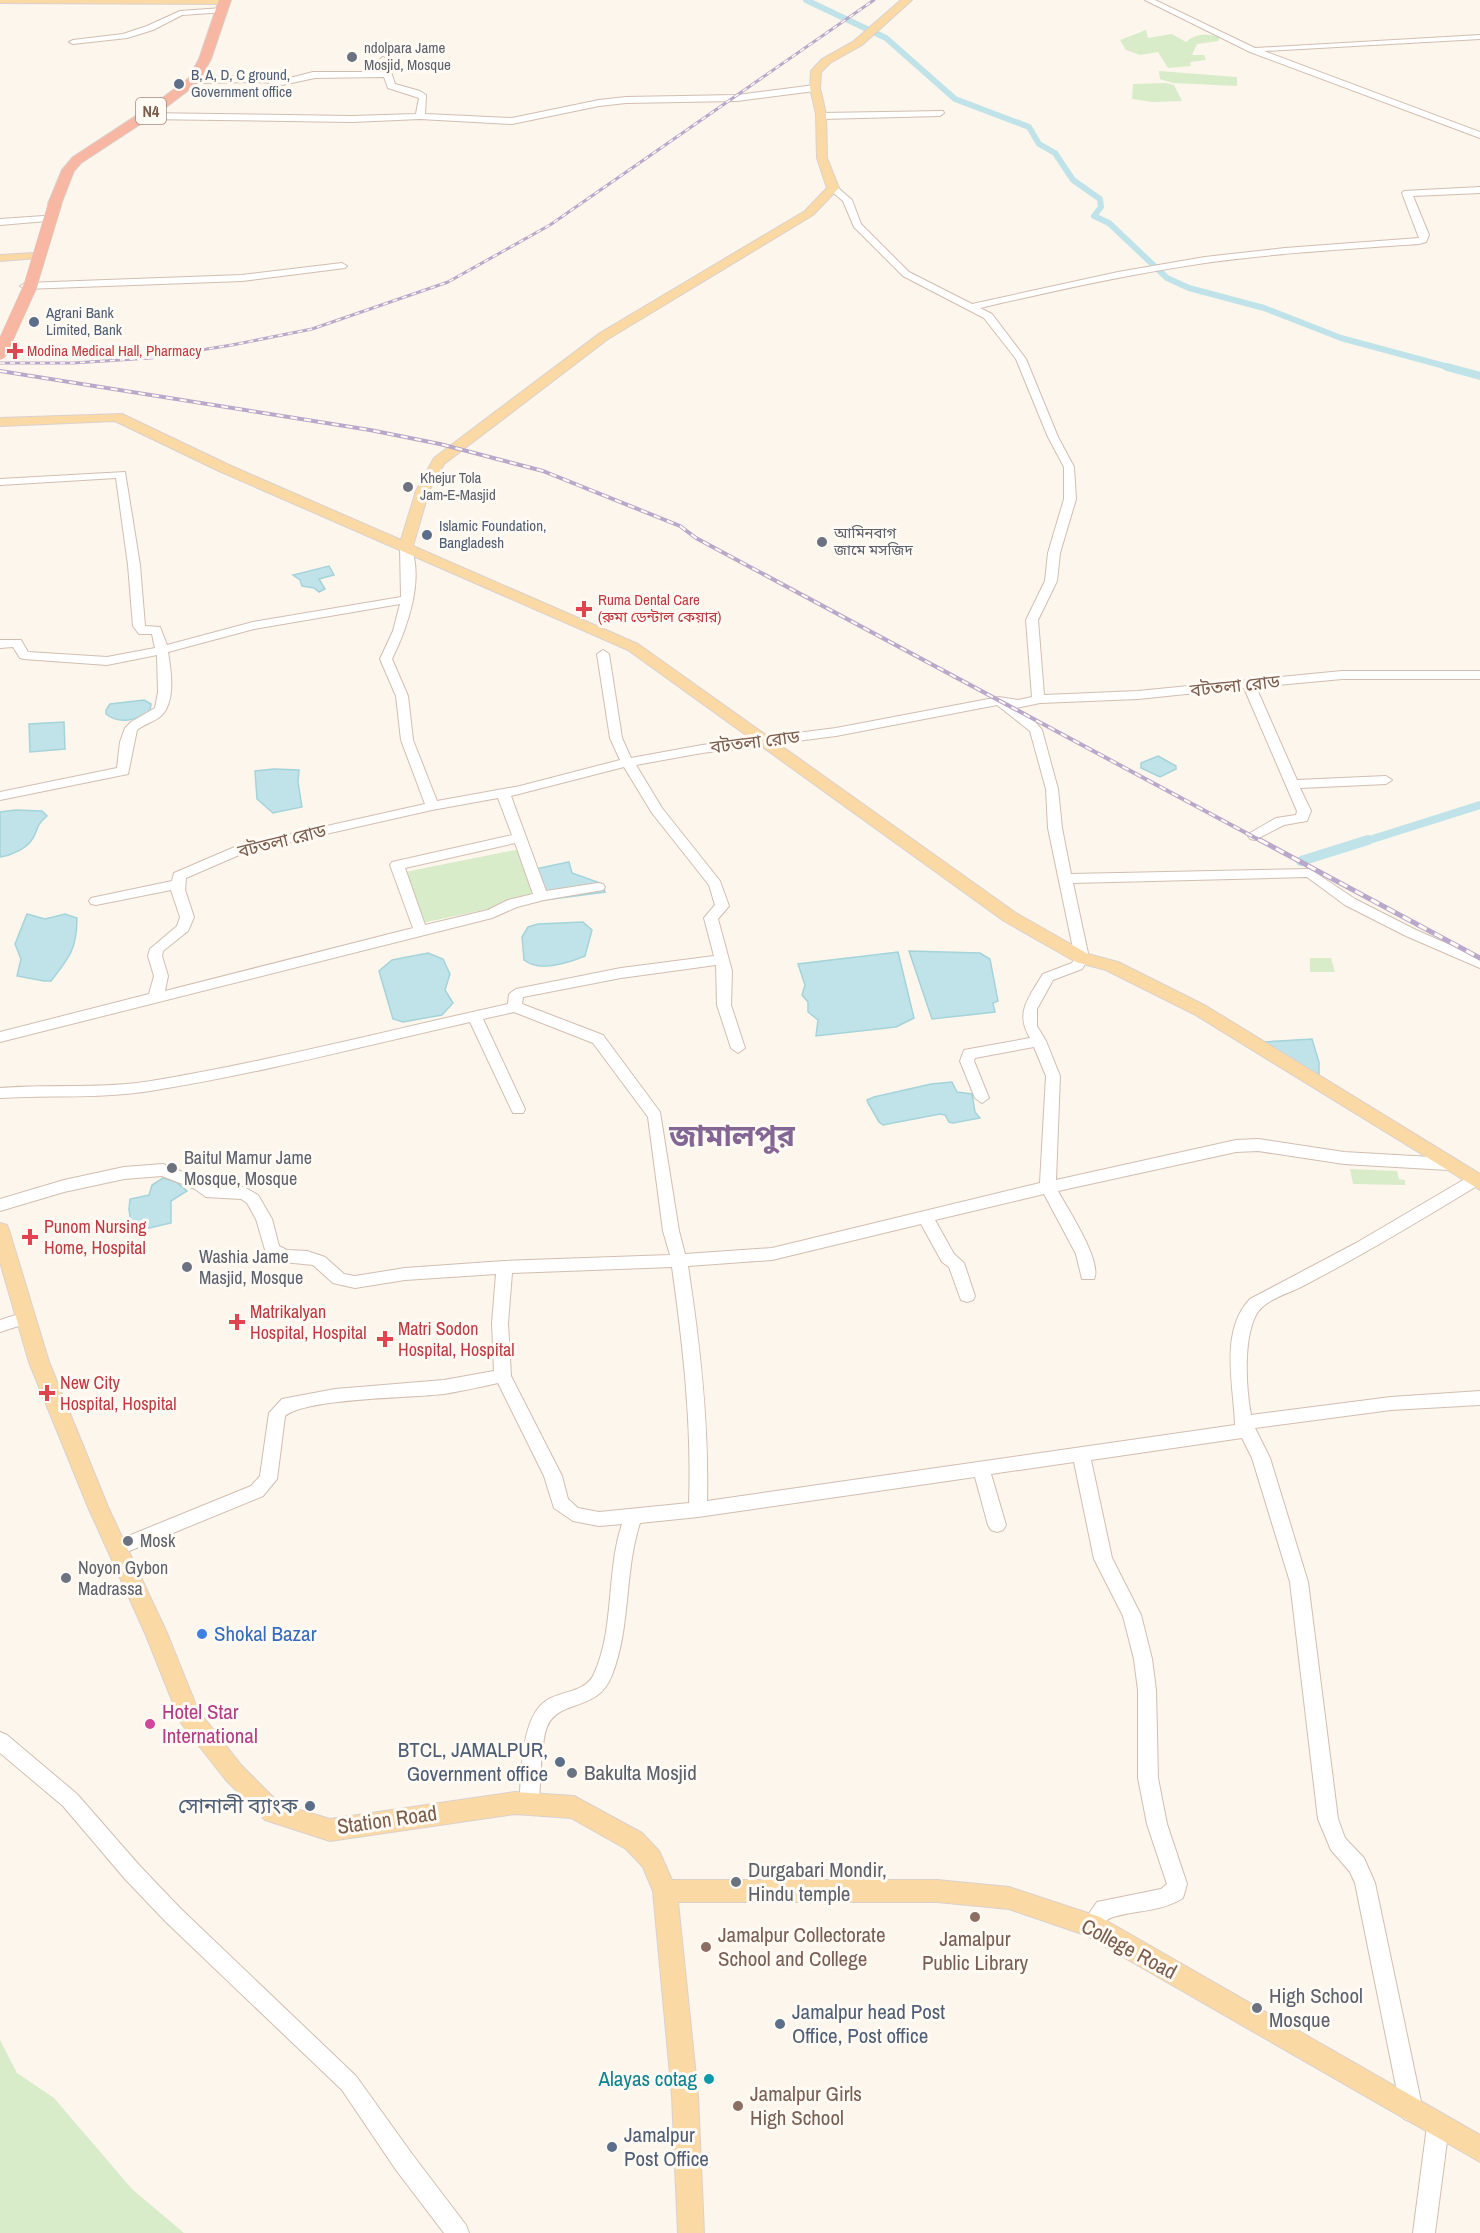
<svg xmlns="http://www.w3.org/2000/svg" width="1480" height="2233" viewBox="0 0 1480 2233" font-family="'Archivo Narrow','Noto Sans Bengali',sans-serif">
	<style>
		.green { fill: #d8ecc9 }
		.water { fill: #bfe3e8; stroke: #a5d3da; stroke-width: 1.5 }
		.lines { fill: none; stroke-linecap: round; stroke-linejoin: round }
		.canal-far2 { stroke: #bfe3e8; stroke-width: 6 }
		.canal-far1 { stroke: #bfe3e8; stroke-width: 8 }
		.canal { stroke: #bfe3e8; stroke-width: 10 }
		.minor-casing { stroke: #d1beb0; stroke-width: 2 }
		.major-casing { stroke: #dad1cd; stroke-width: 2 }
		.highway-casing { stroke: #dad1cd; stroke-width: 2 }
		.minor { fill: #fff; fill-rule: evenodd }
		.major { fill: #fbd9a5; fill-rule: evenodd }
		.highway { fill: #f7b7a3; fill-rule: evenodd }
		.rail-far2-casing { stroke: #b9a8c9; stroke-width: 3 }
		.rail-far1-casing { stroke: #b9a8c9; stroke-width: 4 }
		.rail-casing { stroke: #b9a8c9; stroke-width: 5 }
		.rail-far2 { stroke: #fffaf3; stroke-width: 1.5; stroke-dasharray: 5; stroke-linecap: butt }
		.rail-far1 { stroke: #fffaf3; stroke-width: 2; stroke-dasharray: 7; stroke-linecap: butt }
		.rail { stroke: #fffaf3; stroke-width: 3; stroke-dasharray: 9; stroke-linecap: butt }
		.highway-bridge-casing { stroke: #dad1cd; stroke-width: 14; stroke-linecap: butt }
		.highway-bridge { stroke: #f7b7a3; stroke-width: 13 }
		.worship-dot { fill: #6b7280; stroke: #fffaf3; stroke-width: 2 }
		.service-dot { fill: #5c6f8a; stroke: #fffaf3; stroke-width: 2 }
		.health-dot { fill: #e0444e; stroke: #fffaf3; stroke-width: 2 }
		.shop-dot { fill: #3f7fe0; stroke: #fffaf3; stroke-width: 2 }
		.hotel-dot { fill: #d1479c; stroke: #fffaf3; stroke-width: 2 }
		.education-dot { fill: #8d6e63; stroke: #fffaf3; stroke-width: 2 }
		.culture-dot { fill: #0f9aa8; stroke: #fffaf3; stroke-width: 2 }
		.labels { text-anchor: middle; stroke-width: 6; stroke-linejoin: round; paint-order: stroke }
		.far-worship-label { font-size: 15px; fill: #5b616d; stroke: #fffaf3; text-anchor: start }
		.far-service-label { font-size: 15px; fill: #4e5e75; stroke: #fffaf3; text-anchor: start }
		.far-health-label { font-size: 15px; fill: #be3a42; stroke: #fffaf3; text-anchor: start }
		.shield { fill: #fffaf3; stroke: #a28b7f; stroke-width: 1.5 }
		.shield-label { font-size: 16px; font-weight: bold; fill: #7a5c4d }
		.street-label { font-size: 18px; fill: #7a5c4d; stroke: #fffaf3 }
		.worship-label { font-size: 18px; fill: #5b616d; stroke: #fffaf3; text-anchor: start }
		.health-label { font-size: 18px; fill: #be3a42; stroke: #fffaf3; text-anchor: start }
		.near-shop-label { font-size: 21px; fill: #366cbe; stroke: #fffaf3; text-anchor: start }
		.near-hotel-label { font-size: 21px; fill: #b23c85; stroke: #fffaf3; text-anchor: start }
		.near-service-label { font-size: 21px; fill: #4e5e75; stroke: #fffaf3; text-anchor: end }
		.near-worship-label { font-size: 21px; fill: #5b616d; stroke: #fffaf3; text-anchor: start }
		.near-street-label { font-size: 21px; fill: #7a5c4d; stroke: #fffaf3 }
		.near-education-label { font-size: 21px; fill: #785e54; stroke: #fffaf3; text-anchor: start }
		.near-culture-label { font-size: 21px; fill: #0d838f; stroke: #fffaf3; text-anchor: end }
		.town-label { font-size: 30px; font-weight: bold; fill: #846695; stroke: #fffaf3 }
	</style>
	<rect width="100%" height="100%" fill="#fdf6ec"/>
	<g class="green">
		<path d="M1146,30L1148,38L1172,34L1186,42C1197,33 1207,34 1220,37L1218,41L1197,44L1192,55H1204L1206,60L1190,62L1191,66L1168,68L1158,52L1140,55L1126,50L1120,40Z"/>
		<path d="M1159,71L1237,77V86L1173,83L1160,79Z"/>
		<path d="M1166,83L1174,85L1182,101L1153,102L1132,99L1133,84Z"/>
		<path d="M525,848L545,897L422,923L405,872Z"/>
		<path d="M1310,958H1331L1335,972H1310Z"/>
		<path d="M1350,1169L1397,1171L1399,1179L1405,1180V1185L1353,1184Z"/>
		<path d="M0,2040L17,2073L54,2098L132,2189L184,2233H0Z"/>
	</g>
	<g class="water">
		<path d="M329,566L334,575L319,579L325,589L319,592L314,588L302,586L300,580L293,575Z"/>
		<path d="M144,700L151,704L150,711C138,720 119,725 106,714V710L110,704Z"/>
		<path d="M64,722L65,749L30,752L29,724Z"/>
		<path d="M1158,756L1176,766V769L1160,777L1141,768V763Z"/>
		<path d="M274,769L299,770L298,782L302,807L273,813L257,799L255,771Z"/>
		<path d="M16,810L42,811L47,816C34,827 39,831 31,841C25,849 10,856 0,857V812Z"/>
		<path d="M569,862L572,873L603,884L605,892L545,900L535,869Z"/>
		<path d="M27,914L45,919L65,914L77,918C77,948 70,957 51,981H44L17,976L21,959L15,944Z"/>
		<path d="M583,922L592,930L585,956C568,963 540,973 524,960L522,937L528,927L538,924Z"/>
		<path d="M909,951L980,953L990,959L998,1001L993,1003L995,1012L932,1019Z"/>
		<path d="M898,952L914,1018L896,1027L816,1036L818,1020L808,1012V1002L802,995L805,985L798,964Z"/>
		<path d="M428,953L443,959L450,974L445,990L453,1003L442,1015L403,1022L393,1019L379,971L392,960Z"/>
		<path d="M1312,1039L1319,1062V1076L1262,1042Z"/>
		<path d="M952,1082L957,1092L972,1094L975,1112L980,1118L953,1123L949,1122L945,1115L940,1114L883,1125L879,1122L868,1103L867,1100L874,1097L931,1084Z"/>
		<path d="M163,1178L176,1182L187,1191L171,1201V1223L132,1232L129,1209L130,1199L149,1195L152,1185Z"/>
	</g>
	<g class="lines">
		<path class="canal-far2" d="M806,0L886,38L955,99L1029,127L1039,144L1055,153L1073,180L1100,199L1101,207L1094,216L1109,223L1167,278L1189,288L1264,308L1341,338L1452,368"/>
		<g class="canal-far1">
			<path d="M1447,367L1480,376"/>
			<path d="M1363,842L1480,805"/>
		</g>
		<path class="canal" d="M1301,861L1368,840"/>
		<defs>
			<g id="minor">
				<path d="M1145,0H1155L1255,48L1480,35V39L1264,51L1480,132V138L1250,52Z"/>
				<path d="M222,8L226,10L225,12L182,15L153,30L127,38L73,44L69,42L73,40L123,34L147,26L180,11Z"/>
				<path d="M383,57L387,60L395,84L420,91L426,95L425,114L512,118L599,100L626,97L737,95L815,85L819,88L815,91L737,101L626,103L599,106L512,124L420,119L352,122L143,119L139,116L143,113L352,116L416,114L419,98L388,88L384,77L315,78L282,85L264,82L194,83L190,80L194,77L265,76L282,80L313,72H382L379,60Z"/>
				<path d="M943,111L944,113L940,116L822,119L818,116L822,113Z"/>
				<path d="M830,186H836L852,200L861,224L909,272L972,304L1118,272L1205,257L1285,248L1419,238L1402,193L1404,191L1480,187V193L1413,196L1429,235L1426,242L1419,244C1347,249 1276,253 1205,263C1129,274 1054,291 980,308L992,314L1026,359L1058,437L1074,467L1076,499L1060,553L1057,581L1038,620L1044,695L1138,691L1342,671H1480V679H1342L1256,687L1297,780L1386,776L1392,780L1386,784L1300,788L1311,811L1307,821L1284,825L1255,840L1250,839L1248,836L1250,833L1276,818L1296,815L1297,811L1244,688L1138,699L1040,703L1016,708L1032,718L1042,730L1058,789L1062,828L1071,874L1310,869L1355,899L1416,930L1480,958V968L1406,936L1345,905L1307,877L1073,883L1089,958L1082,969L1053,980L1037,1009V1026L1046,1041L1060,1076L1056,1180L1236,1140L1258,1139L1344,1152L1448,1158L1453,1160L1456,1164L1453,1168L1448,1170L1344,1164L1258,1151L1236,1152L1058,1191C1067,1208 1103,1262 1094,1279H1082L1076,1254L1044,1194L935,1220L954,1254L964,1263L975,1296L973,1300L967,1302L961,1300L949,1267L942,1262L921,1224L772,1260L688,1266C700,1344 709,1423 707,1501L1235,1425C1234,1386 1219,1332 1250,1299L1356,1243L1470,1176H1480V1184C1421,1220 1363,1255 1301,1287C1287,1294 1264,1300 1256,1315C1243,1340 1246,1388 1251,1415L1391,1397L1480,1391V1405L1391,1410L1255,1428L1270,1458L1308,1582L1338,1819L1345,1838L1364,1858L1375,1883L1423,2111L1420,2119L1412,2122L1404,2119L1401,2111L1355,1883L1350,1872L1331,1850L1318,1819L1290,1582L1252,1458L1242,1438L1091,1460L1112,1558L1141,1615L1152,1659L1156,1690L1158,1778L1167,1824L1187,1884L1183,1898C1161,1912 1137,1910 1113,1917C1104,1919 1100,1931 1091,1935L1084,1932L1081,1925L1097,1902L1161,1889L1167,1884L1147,1824L1138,1778V1690L1134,1659L1123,1616L1094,1559L1074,1462L991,1474L1006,1525L1003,1530L997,1532L991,1530L988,1525L975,1477L698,1517L640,1523C624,1572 631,1627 612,1675C598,1713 559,1698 547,1727C541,1740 540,1787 539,1804L536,1810L529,1813L522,1810L519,1804C522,1775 520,1717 547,1700C562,1691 586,1692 594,1674C615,1628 606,1572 622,1524L599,1526L573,1521L554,1508L544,1476L498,1383C480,1387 462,1391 444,1394C410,1398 307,1398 285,1416L277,1479L263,1496L117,1556L111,1553L108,1548L111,1543L251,1486L260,1476L269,1413L282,1399L335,1389L444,1380L494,1371L492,1323L496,1274L405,1280L355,1288L333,1283L313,1265L284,1262L266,1253L256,1219L247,1203L241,1199L206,1197L195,1189L162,1176L124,1179L64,1192L0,1211V1199L64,1180L124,1167L163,1164L205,1181L214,1187H244L258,1195L272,1219L279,1246L287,1250L307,1251L325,1257L344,1274L355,1276L405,1268L504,1261L670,1255L663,1231L648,1117L593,1043L514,1012L483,1019L525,1109L523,1113H513L511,1109L470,1022C364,1046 257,1074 150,1091C100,1099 50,1095 0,1098V1088C50,1084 101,1089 151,1081C271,1061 390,1030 508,1004L509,994L516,989L621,968L714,956L704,918L715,905L709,885L652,813L624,767L511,796L546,891L598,883L603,884L605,887L603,890L544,900L517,907L492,918L0,1042V1032L149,994L154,976L148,956L150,949L177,926L180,917L171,890L96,905L91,904L89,901L91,898L172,881L174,873L237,846L425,804L401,740L396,696L380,659L393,631L400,604L254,629L168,652C171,670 176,702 161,716C154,722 144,724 137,730L128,774L0,800V792L117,768L120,742L125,728L131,722L155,708L158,692L157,655L107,665L24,659L20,658L13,647L0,648V640H21L28,652L107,657L155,648L152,634H139L133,626L128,565L116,478L0,485V479L125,472L140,565L145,626L160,627L167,645L253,622L401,597L400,547L402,545H410C425,578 407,629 392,659L408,696L413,740L437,801L520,786L620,760L610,738L597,654L603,650L609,654L622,738L631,758L702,745L836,728L999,697L1018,700L1032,697L1026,620L1045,581L1048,553L1064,499V467L1048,437L1016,359L984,318L903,276L854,227L843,201L830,190ZM997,705L1030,731L1046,789L1048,828L1075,958L1072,963L1043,974L1041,977C1028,999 1015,1013 1030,1038L964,1050L960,1061L975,1098L982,1103L989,1098L974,1061L975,1058L1034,1047L1046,1076L1040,1183L772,1248L685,1254L679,1231L660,1112L603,1035L522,1004L523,997L621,978L716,965L717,1005L731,1048L738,1053L745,1048L731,1005L732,971L718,919L729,906L720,881L662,808L636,765L702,753L836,736ZM498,798L512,835L392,862L390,865L413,928L165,991L168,976L162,956L163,951L188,931L194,917L185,890L186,878L246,852L432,810ZM515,843L533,894L508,900L488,910L425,925L405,868ZM672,1267C683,1345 692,1425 689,1503L599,1512L578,1508L568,1499L562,1476L511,1376L508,1323L512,1273Z"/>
				<path d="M44,216L49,219L47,221L0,225V219Z"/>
				<path d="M342,263L347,266L345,268L242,281L25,289L20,286L25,283L242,275Z"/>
				<path d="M25,1312L31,1314L33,1318L31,1322L0,1332V1320Z"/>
				<path d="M0,1732L7,1735L77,1794L139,1865L180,1908L356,2076L412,2154L466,2225L469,2233H444L396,2170L342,2090L166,1922L125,1879L63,1806L0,1753Z"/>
				<path d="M1438,2115L1446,2118L1449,2126L1435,2233H1413L1427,2126L1430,2118Z"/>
			</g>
			<g id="major">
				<path d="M0,0H229L230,1L225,4L0,3Z"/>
				<path d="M901,0H912L862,45L830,63L821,72L820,88L826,114L827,158L839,188L837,190L813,215L608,339L444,464L429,491L413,546L638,644L1016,913L1088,954L1118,962L1206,1006L1480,1174V1190L1194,1014L1106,970L1076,962L1004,921L628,650L219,471L115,421L0,426V418L122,414L229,465L401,540L416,491L434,458L600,333L805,211L827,188L817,158L816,114L810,88L811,71L822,59L854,41Z"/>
				<path d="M34,253L40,256L38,258L0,261V255Z"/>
				<path d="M0,1223L7,1225L9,1230L49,1362L108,1507L167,1633L198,1710L241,1765L280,1804L330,1819L515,1792L574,1796L642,1833L659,1851L672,1880H937L1009,1887L1100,1917L1480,2135V2162L1085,1935L1009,1909L937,1902H678L698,2096L704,2233H678L672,2096L653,1891L643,1867L626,1849L571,1818L515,1814L330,1841L265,1820L225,1779L181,1723L145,1633L88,1507L29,1362L0,1262Z"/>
			</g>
			<path id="highway" d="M219,0H231L211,59L198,83L165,108L81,163L74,171L60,207H50L48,204L62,170L73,157L157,102L189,78L199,59Z"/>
		</defs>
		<use href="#minor" class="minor-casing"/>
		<use href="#major" class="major-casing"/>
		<use href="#highway" class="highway-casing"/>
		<use href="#minor" class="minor"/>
		<use href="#major" class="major"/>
		<use href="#highway" class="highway"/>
		<defs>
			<path id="rail-far2" d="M0,363H73L151,358L232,345L312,329L448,282L550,225L874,0"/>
			<path id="rail-far1" d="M0,371L370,430L440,444L543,471L680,526L696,538L1263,842"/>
			<path id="rail" d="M1260,840L1480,958"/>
		</defs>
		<use href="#rail-far2" class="rail-far2-casing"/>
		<use href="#rail-far1" class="rail-far1-casing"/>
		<use href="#rail" class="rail-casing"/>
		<use href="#rail-far2" class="rail-far2"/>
		<use href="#rail-far1" class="rail-far1"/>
		<use href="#rail" class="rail"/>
		<defs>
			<path id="highway-bridge" d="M0,353L30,287L55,204"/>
		</defs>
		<use href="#highway-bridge" class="highway-bridge-casing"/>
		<use href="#highway-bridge" class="highway-bridge"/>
	</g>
	<g class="worship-dot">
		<circle cx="352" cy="57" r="6"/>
		<circle cx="408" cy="487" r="6"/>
		<circle cx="822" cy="542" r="6"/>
		<circle cx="172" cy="1168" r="6"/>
		<circle cx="187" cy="1267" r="6"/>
		<circle cx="128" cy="1541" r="6"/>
		<circle cx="66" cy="1578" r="6"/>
		<circle cx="572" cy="1773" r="6"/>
		<circle cx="736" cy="1882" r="6"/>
		<circle cx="1257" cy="2008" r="6"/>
	</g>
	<g class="service-dot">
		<circle cx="179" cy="84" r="6"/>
		<circle cx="34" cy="322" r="6"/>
		<circle cx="427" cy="535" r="6"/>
		<circle cx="560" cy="1762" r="6"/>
		<circle cx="310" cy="1806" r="6"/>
		<circle cx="780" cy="2024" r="6"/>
		<circle cx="612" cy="2147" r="6"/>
	</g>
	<g class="health-dot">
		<path d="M12 342h6v6h6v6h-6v6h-6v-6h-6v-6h6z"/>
		<path d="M581 600h6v6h6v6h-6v6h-6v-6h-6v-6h6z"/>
		<path d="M27 1228h6v6h6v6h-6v6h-6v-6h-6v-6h6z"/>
		<path d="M234 1313h6v6h6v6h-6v6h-6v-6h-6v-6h6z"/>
		<path d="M382 1330h6v6h6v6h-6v6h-6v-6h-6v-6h6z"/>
		<path d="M44 1384h6v6h6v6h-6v6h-6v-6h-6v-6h6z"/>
	</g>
	<circle class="shop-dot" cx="202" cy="1634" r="6"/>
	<circle class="hotel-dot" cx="150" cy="1724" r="6"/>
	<g class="education-dot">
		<circle cx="975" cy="1917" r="6"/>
		<circle cx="706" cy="1947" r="6"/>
		<circle cx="738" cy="2106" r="6"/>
	</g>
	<circle class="culture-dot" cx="709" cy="2079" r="6"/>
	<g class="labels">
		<g class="far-worship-label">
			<text x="364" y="53">ndolpara Jame<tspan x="364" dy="17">Mosjid, Mosque</tspan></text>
			<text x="420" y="483">Khejur Tola<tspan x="420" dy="17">Jam-E-Masjid</tspan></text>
			<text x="834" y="538">আমিনবাগ<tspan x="834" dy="17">জামে মসজিদ</tspan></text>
		</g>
		<g class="far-service-label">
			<text x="191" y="80">B, A, D, C ground,<tspan x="191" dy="17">Government office</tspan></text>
			<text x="46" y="318">Agrani Bank<tspan x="46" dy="17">Limited, Bank</tspan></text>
			<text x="439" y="531">Islamic Foundation,<tspan x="439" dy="17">Bangladesh</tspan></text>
		</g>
		<g class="far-health-label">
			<text x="27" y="356">Modina Medical Hall, Pharmacy</text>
			<text x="598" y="605">Ruma Dental Care<tspan x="598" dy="17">(রুমা ডেন্টাল কেয়ার)</tspan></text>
		</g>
		<rect class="shield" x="136" y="98" width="30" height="26" rx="4.5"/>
		<g class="shield-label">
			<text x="151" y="117">N4</text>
		</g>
		<g class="street-label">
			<text transform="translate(1235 686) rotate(-6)" y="6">বটতলা রোড</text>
			<text transform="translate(755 742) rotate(-7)" y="6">বটতলা রোড</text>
			<text transform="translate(282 841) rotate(-14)" y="6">বটতলা রোড</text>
		</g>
		<g class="worship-label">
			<text x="184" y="1164">Baitul Mamur Jame<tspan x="184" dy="21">Mosque, Mosque</tspan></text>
			<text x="199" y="1263">Washia Jame<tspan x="199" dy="21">Masjid, Mosque</tspan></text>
			<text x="140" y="1547">Mosk</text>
			<text x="78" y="1574">Noyon Gybon<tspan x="78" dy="21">Madrassa</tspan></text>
		</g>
		<g class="health-label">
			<text x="44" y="1233">Punom Nursing<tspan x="44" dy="21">Home, Hospital</tspan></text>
			<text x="250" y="1318">Matrikalyan<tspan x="250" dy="21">Hospital, Hospital</tspan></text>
			<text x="398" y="1335">Matri Sodon<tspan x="398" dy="21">Hospital, Hospital</tspan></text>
			<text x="60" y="1389">New City<tspan x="60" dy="21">Hospital, Hospital</tspan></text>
		</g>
		<g class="near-shop-label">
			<text x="214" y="1641">Shokal Bazar</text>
		</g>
		<g class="near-hotel-label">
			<text x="162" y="1719">Hotel Star<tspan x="162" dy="24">International</tspan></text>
		</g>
		<g class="near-service-label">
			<text x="548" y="1757">BTCL, JAMALPUR,<tspan x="548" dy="24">Government office</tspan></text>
			<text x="298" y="1813">সোনালী ব্যাংক</text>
			<text x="792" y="2019" text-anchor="start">Jamalpur head Post<tspan x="792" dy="24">Office, Post office</tspan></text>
			<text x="624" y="2142" text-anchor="start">Jamalpur<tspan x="624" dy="24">Post Office</tspan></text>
		</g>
		<g class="near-worship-label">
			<text x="584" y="1780">Bakulta Mosjid</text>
			<text x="748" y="1877">Durgabari Mondir,<tspan x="748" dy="24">Hindu temple</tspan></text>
			<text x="1269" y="2003">High School<tspan x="1269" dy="24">Mosque</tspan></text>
		</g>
		<g class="near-street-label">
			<text transform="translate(387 1820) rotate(-8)" y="7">Station Road</text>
			<text transform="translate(1129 1949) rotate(28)" y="7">College Road</text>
		</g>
		<g class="near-education-label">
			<text x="718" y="1942">Jamalpur Collectorate<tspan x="718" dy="24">School and College</tspan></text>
			<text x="975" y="1946" text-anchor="middle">Jamalpur<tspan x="975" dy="24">Public Library</tspan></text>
			<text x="750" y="2101">Jamalpur Girls<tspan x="750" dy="24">High School</tspan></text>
		</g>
		<g class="near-culture-label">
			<text x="697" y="2086">Alayas cotag</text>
		</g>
		<g class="town-label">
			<text x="732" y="1146">জামালপুর</text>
		</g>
	</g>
</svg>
